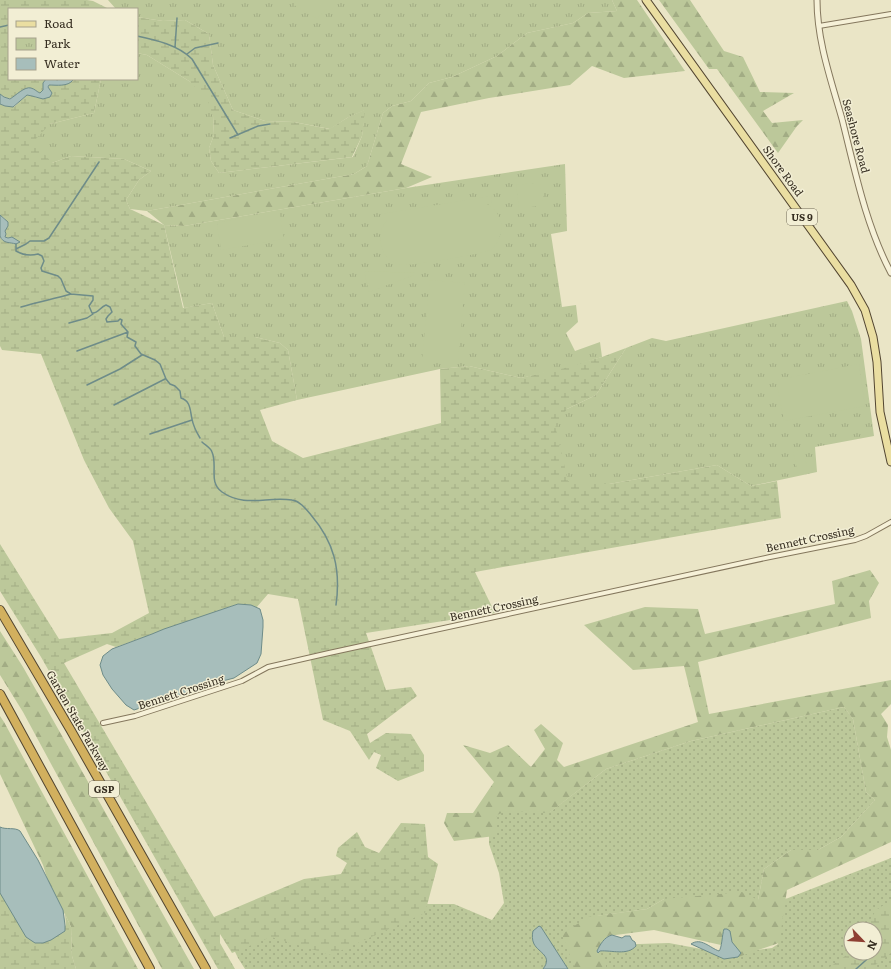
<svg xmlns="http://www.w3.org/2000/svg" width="891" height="969" font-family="Literata,serif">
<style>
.grass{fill:url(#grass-dots);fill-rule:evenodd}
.forest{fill:url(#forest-firs)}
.wetland{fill:url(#wetland-marsh)}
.park{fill:url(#park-tufts)}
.pitch{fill:#bcc89a}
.water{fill:#a7bebb;stroke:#6e8c89}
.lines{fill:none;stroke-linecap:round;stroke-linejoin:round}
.stream{stroke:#6e8c89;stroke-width:1.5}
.minor-casing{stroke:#84775d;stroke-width:6}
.tertiary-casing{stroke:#84775d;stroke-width:7}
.primary-casing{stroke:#524531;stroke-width:9}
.motorway-casing{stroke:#524531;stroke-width:10}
.minor{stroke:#f6f1d8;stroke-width:4}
.tertiary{stroke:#f6f1d8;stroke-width:5}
.primary{stroke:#eadea1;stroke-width:7}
.motorway{stroke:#d2b05e;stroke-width:8}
.labels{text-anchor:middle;stroke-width:3;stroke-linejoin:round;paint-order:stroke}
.shield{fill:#f2eed4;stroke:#6e6756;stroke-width:1}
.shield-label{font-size:10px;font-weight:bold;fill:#352d20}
.street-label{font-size:11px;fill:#352d20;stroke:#f2eed4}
</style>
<defs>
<pattern id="grass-dots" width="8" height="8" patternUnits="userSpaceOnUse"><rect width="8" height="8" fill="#bcc89a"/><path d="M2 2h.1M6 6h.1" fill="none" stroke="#a2ac84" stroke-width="1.8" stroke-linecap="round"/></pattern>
<pattern id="forest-firs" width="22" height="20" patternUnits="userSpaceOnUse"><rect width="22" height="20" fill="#bcc89a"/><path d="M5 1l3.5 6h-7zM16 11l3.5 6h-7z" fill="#a2ac84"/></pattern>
<pattern id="wetland-marsh" width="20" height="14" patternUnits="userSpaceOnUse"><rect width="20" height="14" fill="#bcc89a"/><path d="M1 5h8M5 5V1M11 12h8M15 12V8" fill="none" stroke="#a2ac84"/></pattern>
<pattern id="park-tufts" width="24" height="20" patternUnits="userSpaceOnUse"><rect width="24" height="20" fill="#bcc89a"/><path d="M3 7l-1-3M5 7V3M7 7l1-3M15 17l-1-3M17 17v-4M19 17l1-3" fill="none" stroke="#a2ac84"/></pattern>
</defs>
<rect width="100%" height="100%" fill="#eae5c6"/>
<path class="grass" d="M844,707L853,719L866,792L875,800L841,837L818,850H791L764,869L758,900L664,899L647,909L597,916L610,945L669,943L728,954L772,948L778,944L783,900L891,858V969H245L238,958L224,929L415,904H454L492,920L504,903L499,873L489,844V810L550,812L606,769L691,741ZM851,929H875V953H851Z"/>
<path class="forest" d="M612,0H637L685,71L624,78L592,66L570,85L489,98L421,112L401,164L432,177L406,188L184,226L164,225L147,211L354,174L367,166L383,113L392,106L411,101L429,83L452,77L497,56L527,33L573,23L588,13L617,11Z
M659,0H690L724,51L743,57L760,92L794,93L763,111L772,123L803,120L797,126L778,153L717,69H709Z
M870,570L879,583L869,601L871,618L698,662L709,714L891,680V704L881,714L888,725L887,737L891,750V842L787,890L779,943L738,957L727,929L721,945L654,930L608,936L597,951L606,962V969H575L562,934L588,917L647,909L664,899L742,892L758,900L764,869L791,850H818L841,837L875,800L866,792L853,719L844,707L691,741L606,769L549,813L506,811L497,815L495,836L454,841L444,823L447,813H473L494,782L463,745L490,753L508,745L531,767L545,749L534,730L541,724L563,743L557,760L564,767L698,722L684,666L633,670L584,625L645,607L698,609L705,634L835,604L832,581Z
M0,631L23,667L194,969H162L23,712L0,675Z
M0,716L4,722L138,969H76L72,956L71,927L65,914L55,904L43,865L0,774Z"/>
<path class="wetland" d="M0,0H87L93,1L109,9H9V79H46L43,83V90L40,93L31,88H28C15,92 14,105 0,94Z
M137,17L163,21L185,20L209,34L213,65L233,110L265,121L294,122L329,129L347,118L366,109L362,136L352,157L219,173L211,161L209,148L214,135L213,116L189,81L147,55L137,53Z
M73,79H101L94,113L50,124L52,163L71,156L124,159L151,171L139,180L126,200L130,209L164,225L183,308L212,303L224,337H255L280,343L288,350L297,400L260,410L272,441L303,458L441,423L440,369L469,366L521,378L602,357L626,348L596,395L567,409L609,484L717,465L751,486L777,481L781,518L475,572L495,613L366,633L386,690L411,687L417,696L367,734L370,743L386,733L411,734L424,755V771L398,781L376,768L381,755L374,752L369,760L350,731L323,720L298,599L268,594L256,608L238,604L116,647L107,644L64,663L214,917L304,879L341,874L347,863L336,856L338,848L357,832L365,847L379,853L401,823L425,824L428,857L438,864L425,913L331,955L271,937L232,953L220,934V943L235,969H218L41,657L0,591V544L59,639L112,633L149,613L133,541L109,508L84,460L41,354L2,350L0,346V236L1,239L7,242L16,244L11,237L8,238L5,236L6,233L5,231V219L0,215V104L5,106L14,107L27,95L33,96L37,98L49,88V85C58,85 65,85 73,81Z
M0,885L61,932L66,925L65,914L71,927L72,956L76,969H0Z
M891,901V953L870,969H827L848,954L851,949V953H875V929H864L877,909Z"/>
<path class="park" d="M108,0H612L617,11L588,13L573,23L527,33L497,56L452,77L429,83L411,101L392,106L383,113L367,166L354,174L147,211L130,209L126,200L139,180L151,171L124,159L71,156L52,163L34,141L50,124L94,113L101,79H137V53L147,55L189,81L208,101L213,116L214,135L209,148L211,161L219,173L353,157L362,136L365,110L347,118L330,129L294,122L265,121L233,110L213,65L209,34L185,20L163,21L137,17V9H116Z
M565,164L567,231L551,234L562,307L576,305L578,322L566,333L575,351L600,342L602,357L565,368L521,378L469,366L440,369L297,400L288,350L280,343L255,337H224L212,303L184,308L164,225L184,226L406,188Z
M847,301L852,311L861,339L874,436L815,447L817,472L751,486L717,465L609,484L568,481L555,425L567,409L596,395L626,348L652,338L666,341Z"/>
<path class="pitch" d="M296,0H337L332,10L326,9L317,19L294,5Z
M534,183V184H540L541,189H543V200L537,201V206L519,209L516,185Z
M491,196L492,203L487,204C495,208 499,215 501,223C503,233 498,244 490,250C483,254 410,266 402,265C380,261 374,236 387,220H382L381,214Z
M279,210L284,239L221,250L217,223Z
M364,271L415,273L414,275L369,292Z
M430,280L465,283L458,360H422Z
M859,364L865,406L784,421L776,380Z
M803,449L807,467L797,469L793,451Z"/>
<path class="water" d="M46,79H55L57,80L60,79H73V80C68,87 56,85 49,85L48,87L52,93L50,97L43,99L32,96L27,95L13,107L5,106L0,104V94L4,97L10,99C15,96 25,86 31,88C35,89 37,92 40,93L43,90V83Z
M0,215L8,222V226L5,231L6,234L5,237L8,238L12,237L20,242L16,244C10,242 3,244 0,236Z
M238,604L251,605L260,609L263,620V627L261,654L257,663L234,678L215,683L199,688H194L186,693L134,710L126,705L112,689L103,675L100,665L103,656L112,649L152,634L164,629Z
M0,827C6,830 15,827 20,831L38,860L63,910L65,925V931L51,940L43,943H35L26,937L0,893Z
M539,926L541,927L568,969H543C553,956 539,953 534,944C532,940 532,935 533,931Z
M724,929H727L730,931L732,942L741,953L738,957L724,959L691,944C701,937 710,948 719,951C722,948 722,935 724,929Z
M612,935L622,938L625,936H630L632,940L635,942L636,946C627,956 612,950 600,951L598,953L597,951C600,945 604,937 612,935Z"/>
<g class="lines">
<path class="stream" d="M0,27L9,25
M137,36C156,40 178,45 192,59L238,135
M175,47L177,18
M187,54L195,48L218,43
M230,138L258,126L270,124
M16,244V251C23,255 31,256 38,254L42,256L44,261L41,268L42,271L58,276L61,279L66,291L71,294L93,296V300L89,306L92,313C98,314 100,307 106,305L110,307L112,312L108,316L106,319L107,322L118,321L120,319L122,320L121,324L128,332L127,337L136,342L135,346L141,354L155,360L160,364L166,379L170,384L175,386L180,391L181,398C191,401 190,411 192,419C193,425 197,433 200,438
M16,249L26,244L30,241H44L49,238L99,162
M21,307C37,302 54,299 71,294
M69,323L87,318L93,314
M77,351L128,332
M87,385L120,369L142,355
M114,405L165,379
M150,434L192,420
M202,442C205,445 211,448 212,452C218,466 208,482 222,492C245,508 267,496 292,500C300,501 306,509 311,515C334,542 341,569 336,605
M875,952L879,948
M856,969L874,953"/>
<g class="minor-casing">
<path id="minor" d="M819,26L891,14
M103,723L135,716L242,681L268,667L329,653L770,557L855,540L866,536L891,522"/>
</g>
<g class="tertiary-casing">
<path id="tertiary" d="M817,0C817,41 831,80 842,119C855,171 866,226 891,273"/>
</g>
<g class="primary-casing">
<path id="primary" d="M646,0L851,285L865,310L873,337L877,362L880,412L891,462"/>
</g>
<g class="motorway-casing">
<path id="motorway" d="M0,610L70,729L206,969
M0,694L150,969"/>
</g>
<use href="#minor" class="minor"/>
<use href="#tertiary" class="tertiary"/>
<use href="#primary" class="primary"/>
<use href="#motorway" class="motorway"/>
</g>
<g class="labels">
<g class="shield">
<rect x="787" y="209" width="30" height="16" rx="3"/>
<rect x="89" y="781" width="30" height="16" rx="3"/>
</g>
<g class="shield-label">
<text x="802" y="221">US 9</text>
<text x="104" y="793">GSP</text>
</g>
<g class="street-label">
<text transform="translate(856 136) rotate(75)" y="4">Seashore Road</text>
<text transform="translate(783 171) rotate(54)" y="4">Shore Road</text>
<text transform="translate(810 539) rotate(-12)" y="4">Bennett Crossing</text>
<text transform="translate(494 608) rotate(-12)" y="4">Bennett Crossing</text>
<text transform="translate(181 692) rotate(-18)" y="4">Bennett Crossing</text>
<text transform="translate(78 721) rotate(60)" y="4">Garden State Parkway</text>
</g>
</g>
<rect x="8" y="8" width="130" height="72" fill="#f2eed4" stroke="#a6a18c"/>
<rect x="16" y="21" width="20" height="6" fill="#eadea1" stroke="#a6a18c"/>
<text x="44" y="28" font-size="12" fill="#352d20">Road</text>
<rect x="16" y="38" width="20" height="12" fill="url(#park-tufts)" stroke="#a6a18c"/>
<text x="44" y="48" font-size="12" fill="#352d20">Park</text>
<rect x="16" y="58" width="20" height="12" fill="#a7bebb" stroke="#a6a18c"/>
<text x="44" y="68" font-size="12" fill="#352d20">Water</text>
<g transform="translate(863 941) rotate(115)"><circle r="19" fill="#f2eed4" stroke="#a6a18c"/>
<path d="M0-3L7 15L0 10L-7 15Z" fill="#8e3f32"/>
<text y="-6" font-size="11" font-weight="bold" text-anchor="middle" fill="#352d20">N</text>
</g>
</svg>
